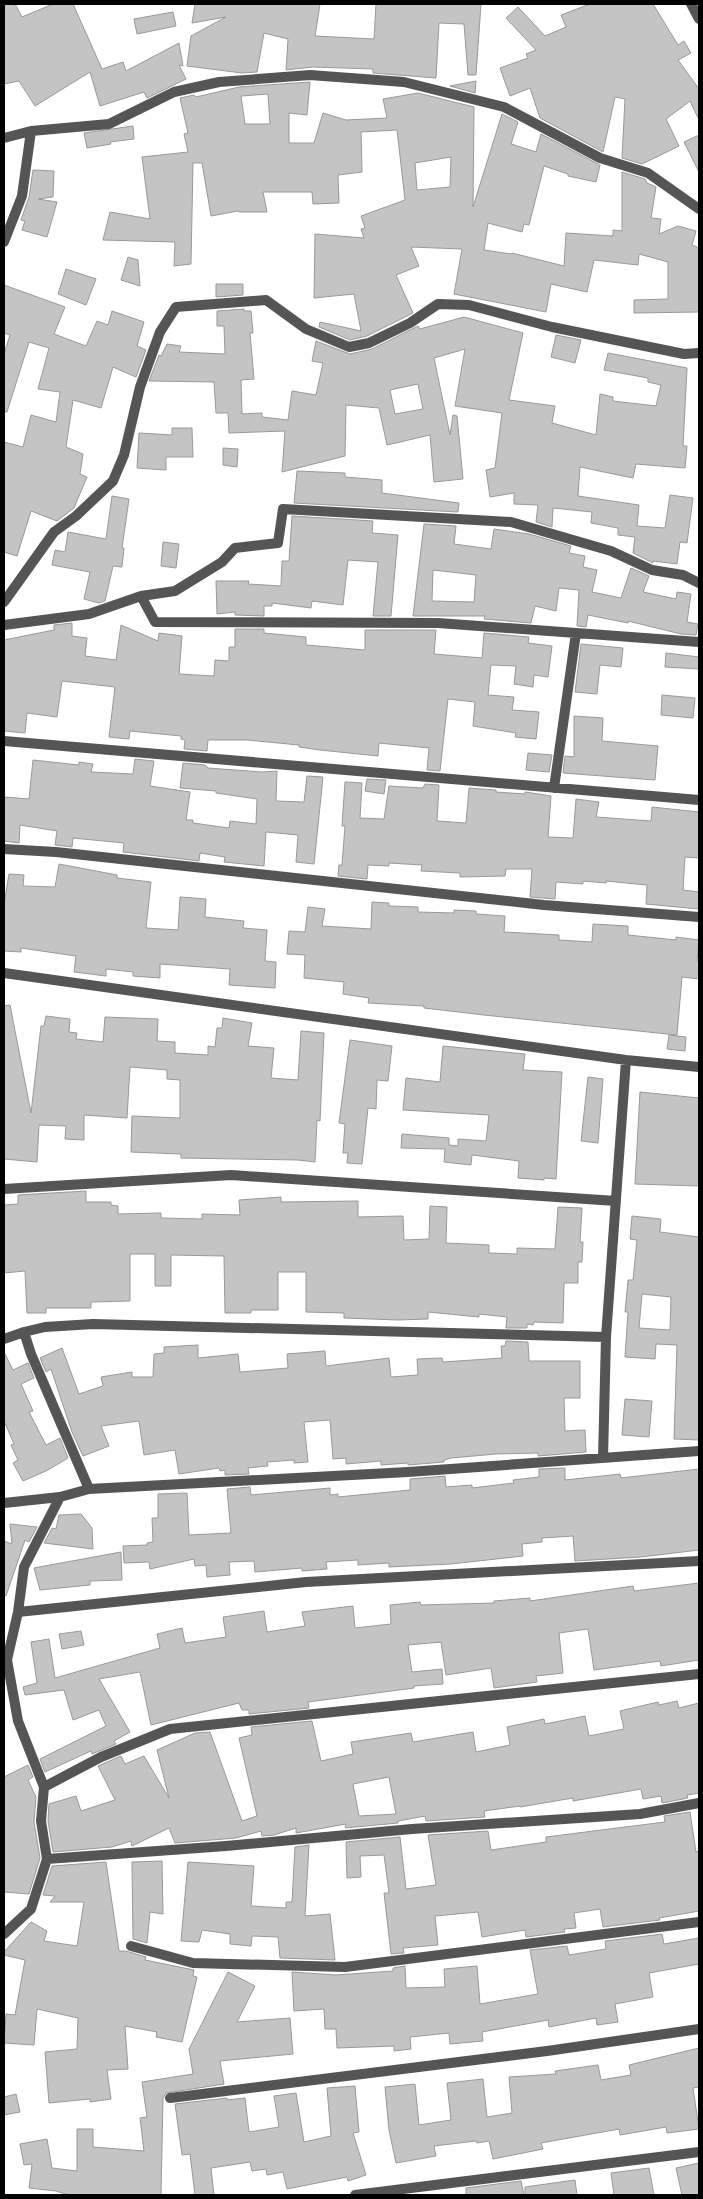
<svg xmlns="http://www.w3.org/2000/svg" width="703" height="2199" font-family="Jost,sans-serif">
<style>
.building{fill:#c4c4c4;stroke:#999;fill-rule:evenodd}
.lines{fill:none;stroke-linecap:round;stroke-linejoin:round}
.minor{stroke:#555;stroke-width:10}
</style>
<rect width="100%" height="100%" fill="#fff"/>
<path class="building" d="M4,4H15L22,17L53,4H73L102,69L123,62L126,71L179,43L183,66L179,65L186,79L147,98L144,92L100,106L90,72L35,106L19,81L4,84Z
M195,4H320L315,36L374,39L376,4H481L476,75H468L464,24L439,23L436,78L373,73V69L313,67L286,70L288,39L264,33L257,72L242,73L187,66L191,36L226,17L192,23Z
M590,4H653L678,45L684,41L691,53L678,60L699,89V120L690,101L666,119L679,146L642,164L622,158L625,99L615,97L603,152L540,118L530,88L510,96L500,68L528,58L526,54L536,50L506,18L518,7L545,36L566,27L561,15Z
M173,12L176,26L137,34L134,19Z
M476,81L475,93L450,86Z
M310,82L307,115L289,113V143H314L323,113L346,120L387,118L383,99L418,93L474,107L473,207L502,114L518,122L511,144L536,152L541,134L600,165L596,182L568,176V174L544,166L529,225L524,224L522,232L488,223L484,250L511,254L512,253L564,266L566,233L613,236V230L622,231V172L645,179L647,183L656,187L651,218L661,219L659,234L678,226L696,231L692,245L699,248V312L634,313V300L668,299V262L639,254L638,265L594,260L587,292L551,284L546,312L454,294L462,249L411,247L419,266L396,275L413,313L367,336L350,340L319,327L320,322L361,331L354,294L314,298L315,234L364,238L361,229L365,228L361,216L405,200L397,130L361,132L362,172L338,175L339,203L313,204L312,192H263L267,212H239L238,211L211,216L202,163H193L191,264L174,266L175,242L103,240L110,212L150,219L142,157L188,152L184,134L188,133L180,98L194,95L196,97L239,87ZM268,94L270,124H245L241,96ZM451,157L450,187L417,190L415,163Z
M133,126L134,139L110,142L111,144L87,148L84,133Z
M699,135V172L684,142Z
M33,170L54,171L53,197L38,199L57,202L47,237L22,230L25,221L21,220L29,197Z
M128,257L138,260L140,286L121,280Z
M66,269L96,279L86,305L58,294Z
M216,284H243V295L216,297Z
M4,285L65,307L54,334L86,346L97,321L108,325L112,311L144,322L137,346L146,350L136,377L113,367L101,408L73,400L66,447L83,454L80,474L87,477L74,508L57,521L31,511L17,556L4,552V442L23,447L31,415L56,422L60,392L38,389L49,348L29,342L7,412H4V354L10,335L4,333Z
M244,309V311H251L253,333H250L254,379L241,380L242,414L262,413V417L288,420L292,391L316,395L323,363L312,361L316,341L350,354L372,349L418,326L420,329L464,317L523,333L509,400L555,406L552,423L596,435L600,394L613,397V401L656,406L661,385L648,382V378L604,370L608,353L687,368L683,446H687L685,468L636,464L633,478L580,467L578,496L639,505L637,526L665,528L670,495L693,498L687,543L680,542L677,564L653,561V563L633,553L635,537L618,535V528L591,523L592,512L553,508L552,527L536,522L538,505L514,504V493L490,497L486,470L495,468L502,413L455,406L465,349L434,358L450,435L453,415L457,416L463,479L434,482L430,435L387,445L379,408L346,405L345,456L282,472L285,431L229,433L228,413H216L214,382L149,381L159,355L161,356L167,344L181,346L179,352L225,354L224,326H217V311ZM418,384L423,409L395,414L390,390Z
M556,335L581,340L575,363L551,357Z
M172,428H192L193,457H166V470L137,468L139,433L172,435Z
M223,448L238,449L237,467L223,465Z
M297,471L345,473V477L382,480V493L459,503L458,512L294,503Z
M112,496L129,499L122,548H124L122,567L113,566L105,601L99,603L84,599L90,572L52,565L55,550L65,552L68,532L106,539Z
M292,516L373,521L372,533L398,535L391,616H373L378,562L348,560L343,605L312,601L311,608L272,603V606H264V616L235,615V612L217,614L216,581H249L248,584L281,586L282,561H289Z
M424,524L456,526L454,544L491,549L494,529L529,534L571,546L569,553L585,556L583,567L597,570L592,592L621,598L631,568L649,576L643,592L676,599L677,592L691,594L687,622L698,624L696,635L681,634L628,621V623L588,615L586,627L577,626L579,590L559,588L556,611L535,606L531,623L484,619L485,616H413ZM433,570L476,575L474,602L432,601Z
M163,542L179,544L176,568L161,566Z
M72,623V636L87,638L85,656L116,660L121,625L158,641L159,633L182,636L179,674L214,676L215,660L229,661V647H235V629H264V633L306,637V645L365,650V630H436L434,654L482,658L484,633L529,637L528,643L552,646L548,677L534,675L533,687L514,684L516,666L491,665L488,695L514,697L512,710L539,712L536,739L515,737L516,733L473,726L475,702L448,699L440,771L427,770L429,748L379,743L378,756L320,750L299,747V745L247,740H208L207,751L184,749L185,740L181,739V736L130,731L129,739L109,737L115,687L62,681L57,717L27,713L25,733L4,731V640L54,630V625Z
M581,644L623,648L621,667L600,665L597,694L575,692Z
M666,653L699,657V669L665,667Z
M662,695L695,698L693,718L661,715Z
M574,716L603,718L602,741L658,746L655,780L563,773L565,756L574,757Z
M528,753L552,755L549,772L526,770Z
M135,759L154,761L150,786L190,792L186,820H193V823L229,828L230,821L256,824L257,799L216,793V791L180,788L183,763L205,765L208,768L262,772L277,771L276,801L304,802L307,776L323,777L314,864L296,862L298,835L266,832L264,866L224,862L225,857L200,853L199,861L123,852L124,843L73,838L72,847L55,845L57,831L20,825L19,843L4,841V797L29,799L33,760L79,765V762L93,764L91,772L133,774Z
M367,779L386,780L384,794L365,791Z
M345,782L362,783L360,818L384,819L389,786L423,788L425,784L439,785L437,821L466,823L469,788L496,790V792L525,794V792L551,796L548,837L573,838L576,799L599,802L596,817L651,821L652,807L699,812V858L685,857L683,890L699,892V909L646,904L647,885L606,881V883L583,881V884L556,882L555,899L530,897L532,869H506L505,876L460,877V873L421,871L422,865L389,863V866L368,865L367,879L338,876L339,865H342L345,826H342Z
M59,864L117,875V878L151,882L146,928L178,930L180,897L206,899L205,917L244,921L243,928L267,930L265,961L276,962L275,988L229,985L230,969L160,964V978L133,976V972L106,969V976L74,972L76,956L21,948V952L4,951V904L9,874L24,875L23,886L55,887Z
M372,902L389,903V906L418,907V912L454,913V910L476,911V914L505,916L504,932L559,935V940L592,942L593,924L628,926V935L676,940V937L699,940L697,961L699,962V979L682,977L677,1035L484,1015L424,1008V1006L368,1003L369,998L343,994L344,982L304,978L305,955L287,954L289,931L305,932L308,907L325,909L322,926L371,929Z
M10,1005L31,1113L41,1026H44L46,1016L70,1019L69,1032L77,1033L76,1039L103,1042L105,1017L158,1019L157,1041L175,1042V1053L208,1055V1046L215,1047L217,1028H222L223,1018L252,1023L248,1046L274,1048L271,1078L298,1080L301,1031L324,1033L320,1121L317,1120L315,1162L298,1160L181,1158V1154L131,1152L132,1116L180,1118V1080L167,1079V1070L130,1067L127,1118L84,1115V1140L65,1139L66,1126L39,1125L37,1162L4,1159V1006Z
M669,1035L686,1037L685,1051L667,1049Z
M350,1040L392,1046L388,1081L377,1080L376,1109L368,1108L362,1164L347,1163L348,1153H343L345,1124L339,1123Z
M443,1046L525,1054L523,1070L562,1072L556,1179L544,1178V1180L518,1178L519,1161L472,1155L471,1165L444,1162L445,1149L401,1148L402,1134L449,1138V1145L458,1146V1139L486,1141L489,1115L403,1110L406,1078L440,1082Z
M588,1077L603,1079L598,1143L581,1141Z
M640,1092L699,1098V1186L635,1184Z
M86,1191V1202H111V1205L118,1206V1214L161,1213V1218L202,1219V1214L240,1215L239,1200L281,1197V1202L358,1201V1217L403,1216L404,1240L429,1239L430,1206L447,1207L446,1243L489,1245V1253L517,1254V1248L555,1249L558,1207L582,1208L580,1242H583L582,1262H578V1283H564L563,1323L534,1322L533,1325L527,1324V1328H506L507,1317L479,1314V1317L428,1312V1319L398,1320L344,1318V1313L306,1312V1272H278V1310H251V1313H225L224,1256L171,1255V1286H155V1254H130V1301L91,1302V1308H46V1313H27L25,1271L4,1273V1205L18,1204V1195Z
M632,1216L661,1219L660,1232L699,1237V1440L674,1439L677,1345L656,1344L655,1359L625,1357L628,1312H625L628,1280H633L637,1240L630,1239ZM642,1294L671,1297L670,1330L639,1328Z
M506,1341L528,1342L529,1361H580V1398H564L565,1431L585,1430L586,1452L538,1456V1453L496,1454L451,1458L444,1460V1462L408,1465V1463L381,1465V1461L346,1464V1458L333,1459L330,1420L304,1422L308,1462L294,1463V1460L267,1462L268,1466L248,1468L249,1474L225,1475V1470L220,1471L219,1468L179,1474L175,1450L144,1455L139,1421L101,1426L109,1446L83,1456L72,1432L51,1369L46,1372L40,1358L62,1348L79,1394L103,1386L101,1377L132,1372V1377H153L154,1354L164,1353V1347L198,1345V1358L238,1354L240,1372L288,1368L287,1354L325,1351L326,1366L389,1358L391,1377L418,1375L417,1359L442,1358L443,1362L502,1358L501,1346H505Z
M4,1352L13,1370L28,1363L34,1378L21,1384L33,1411L29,1412L46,1445L60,1438L68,1458L48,1470L23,1481L13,1463L18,1460L11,1445L14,1444L4,1421Z
M625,1399L652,1401L649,1437L622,1435Z
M565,1468V1480L620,1474L621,1478L699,1469V1550L641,1557L575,1561L573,1536L542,1538V1542L522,1544L523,1556L451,1564L389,1567V1563L358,1565V1560L326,1562L327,1569L302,1571V1568L255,1572L254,1561L229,1562L230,1575L207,1577L206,1565L195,1566L194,1559L150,1569L149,1562L124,1563L123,1546L147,1545V1543L153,1542L152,1518H158V1494L187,1493L189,1535L231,1533L227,1489L250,1487L251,1495L330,1488V1495L338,1494V1497L410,1490V1479L445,1476L446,1487L472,1485V1488L514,1483L513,1480L539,1477V1469Z
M81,1514L92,1528L93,1549L44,1543L52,1528L56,1529L59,1515Z
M10,1524L37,1527L29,1542L25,1540L6,1596L4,1595V1541L12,1544Z
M121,1552L122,1580L90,1581V1585L40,1590L34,1568Z
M699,1583V1660L661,1666L660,1661L594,1670L588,1629L559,1633L563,1673L536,1676L537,1682L494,1688L491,1668L446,1675L441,1642L408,1645L412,1672L442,1669L443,1684L414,1686V1688L308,1702L309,1708L249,1714V1710H242L239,1703L151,1725L140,1672L99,1679L130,1732L114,1741L116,1744L92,1754L91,1751L45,1772L40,1759L106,1726L99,1710L73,1720L64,1690L25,1695L23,1687L37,1683L31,1642L49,1639L55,1678L160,1648L157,1634L182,1628L185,1643L226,1637L223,1617L264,1611L267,1632L305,1626L302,1612L353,1606L355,1628L391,1624L390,1605L420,1602L421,1605L494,1603V1601L530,1598V1601L633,1586L634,1591Z
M81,1631L84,1645L62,1649L59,1634Z
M677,1701L679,1708L699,1703V1793L687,1795L688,1798L662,1803L661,1796L643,1799L641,1789L573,1801V1798L520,1807V1806L484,1811L485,1817L426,1821L425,1816L398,1821V1823L345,1828L346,1824L296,1833V1828L274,1835L262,1836L261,1831L236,1838L175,1843L169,1828L132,1846L131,1841L112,1847L53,1852L48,1821L49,1804L76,1796L81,1811L115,1800L98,1766L121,1756L125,1764L144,1756L169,1798L157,1750L195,1733L210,1732L242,1821L257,1816L239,1738L252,1735L251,1727L312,1721L321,1761L353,1754L351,1742L411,1733L413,1742L473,1732L476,1752L510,1745L507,1727L544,1719L545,1724L585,1716L589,1736L624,1729L620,1711L658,1702L659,1705ZM389,1777L396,1814L359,1816L353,1784Z
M28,1765L33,1777L28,1780L36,1797L34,1822L40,1858L29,1894L4,1892V1777Z
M690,1812L696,1852L699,1851V1911L659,1918L660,1920L603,1927L600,1909L574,1913L576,1928L564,1929L565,1932L526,1937L525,1930L482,1937L478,1912L435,1916L438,1945L403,1948L404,1953L391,1954L384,1893H389L384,1855L360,1856L361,1877L347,1878L346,1842L400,1837L406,1889L436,1885L428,1835L488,1831L491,1850L546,1842V1837L665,1822L664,1816Z
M309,1845L305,1916L330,1914L335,1960L280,1958L278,1937L252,1936L251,1946L230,1944V1934L202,1930L199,1942L181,1941L188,1862L254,1866L251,1906L286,1908V1902H292L295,1847Z
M162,1861L163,1914L150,1912L147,1943L133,1939L132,1862Z
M106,1862L119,1951H126L146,1957L145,1960L194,1970L193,1976L197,1977L182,2042L156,2037L157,2032L125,2026L128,2069L107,2070L111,2099L90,2102V2099L49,2103L45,2052L77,2049L78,2018L37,2009L34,2045L4,2043L6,2014L15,2015L25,1960L4,1955V1952L31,1922L47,1931L44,1941L77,1946L84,1902H50L55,1896L43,1895L52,1866Z
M662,1934L664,1944L699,1938V1964L649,1973L653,1997L615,2004L618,2022L597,2025L596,2018L549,2027L548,2020L482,2032L483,2041L450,2044L449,2033L410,2037L411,2049L394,2051V2046L337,2048L336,2029H325L324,2009L294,2011L292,1972L336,1975L393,1971V1968L405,1966L406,1988L445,1987L444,1969L477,1966L480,2004L538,1994L530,1950L567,1946L569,1955L606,1949L605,1941Z
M228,1972L255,1986L237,2022L290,2018L293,2054L220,2061L224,2084L166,2093L163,2098L161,2195H69L56,2191L29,2188L32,2164L24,2165L20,2144L47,2139L52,2168L77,2171V2129H93V2147L144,2151L140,2118L147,2117L142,2082L193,2074L189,2049Z
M699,2048V2087L693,2088L699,2129L667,2133L666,2127L620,2135L619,2129L541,2143L543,2149L493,2159L489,2141L477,2143L476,2141L434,2146L436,2156L396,2163L389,2130L385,2087L415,2084L419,2125L451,2120L447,2083L483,2079L487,2117L512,2113L509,2077L556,2074L555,2071L598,2065L601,2080L631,2075L629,2065Z
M355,2086L359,2132L353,2133L366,2175L348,2181L347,2177L287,2189L283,2172L267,2175L266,2169L252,2171L250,2162L211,2168L214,2195H195L190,2154L182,2155L175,2104L227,2098V2100L245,2098L249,2132L279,2127L274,2096L296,2093L304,2142L331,2136L327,2088Z
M16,2094L20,2112L4,2115V2097Z
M699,2163V2195H682L676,2168Z
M649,2168L654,2195H614L611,2173Z
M575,2180L577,2195H525V2187Z
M521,2181L524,2195H466V2188Z"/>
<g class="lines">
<path class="minor" d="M691,4L699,19
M4,138L31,131
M4,242L22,196L31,131L109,124L174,92L219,82L310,75L404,82L504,107L600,158L648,173L699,209
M141,596L175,591L222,562L235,548L278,543L283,509L511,522L611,551L652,570L683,575L699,583
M4,602L54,532L76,516L113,481L124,455L140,387L160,332L176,307L266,300L306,329L349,347L369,343L410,323L438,304L469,305L552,327L684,354L699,353
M4,625L89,614L141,596L155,622L438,623L576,633L554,788
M576,633L699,642
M4,741L699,800
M4,849L56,852L544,905L699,917
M4,973L626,1060L699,1067
M4,1189L231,1175L616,1201
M4,1339L24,1332
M603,1458L606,1337L626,1060
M89,1489L408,1472L699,1451
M4,1503L60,1497
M18,1612L306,1582L699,1561
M44,1787L101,1757L170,1729L699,1674
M47,1859L226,1846L412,1829L640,1814L699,1803
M4,1934L31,1909L47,1859L41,1821L44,1787L18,1721L7,1660L18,1612L24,1567L60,1497L89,1489L31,1354L24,1332L45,1327L93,1324L606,1337
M131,1946L193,1963L345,1967L699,1922
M170,2098L547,2051L699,2029
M355,2195L699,2152"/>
</g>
<rect width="703" height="2199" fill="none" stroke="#000000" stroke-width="10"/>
</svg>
